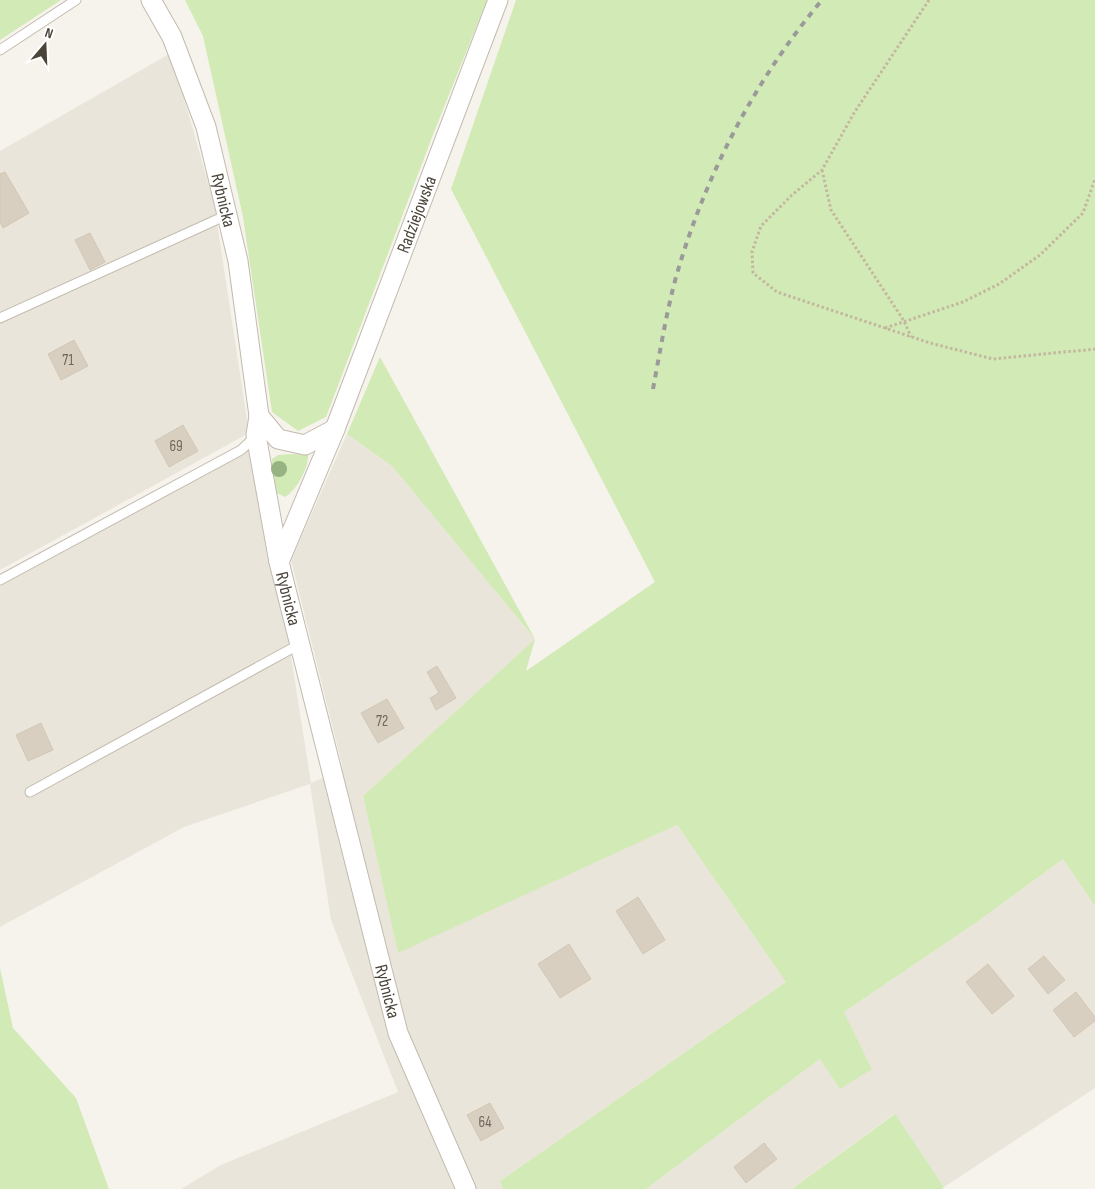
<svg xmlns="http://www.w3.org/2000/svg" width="1095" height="1189" font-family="'Sofia Sans Condensed',sans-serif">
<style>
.residential{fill:#eae5da}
.green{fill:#d2eab5}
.building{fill:#d8cfc1;stroke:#d3c7b4}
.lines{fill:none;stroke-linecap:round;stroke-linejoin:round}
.service-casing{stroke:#c2bbae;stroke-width:11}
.minor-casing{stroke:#c2bbae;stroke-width:21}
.path{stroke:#c4b79f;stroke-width:3;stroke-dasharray:2.5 2.5;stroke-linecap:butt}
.service{stroke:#fff;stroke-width:9}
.minor{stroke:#fff;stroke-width:19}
.rail{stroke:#9a9a9a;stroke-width:4;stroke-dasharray:6 6;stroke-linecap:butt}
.tree{fill:#97b381}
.labels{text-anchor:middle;stroke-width:4.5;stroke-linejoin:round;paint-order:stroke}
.number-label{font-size:15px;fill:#6e675b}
.street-label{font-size:18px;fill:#4b4439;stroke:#fff}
</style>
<rect width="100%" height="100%" fill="#f6f3ec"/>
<path class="residential" d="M171,53L214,203L249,433L0,570V151Z
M347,434L392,466L535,639L363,796L398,952L677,825L786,982L500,1181L503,1189H181L221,1165L398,1092L331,920L310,784L184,827L0,927V583L256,435L311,783L343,769L291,560Z
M1063,859L1095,906V1088L944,1187L894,1114L792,1189H646L820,1059L872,1069L844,1012L977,922Z"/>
<path class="green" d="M0,0H61L0,40Z
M185,0H487L434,132L326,417L298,431L272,412L243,217L203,36Z
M516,0H1095V906L1063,859L977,922L844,1012L872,1069L840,1089L820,1059L646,1189H503L500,1181L786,982L677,825L398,953L363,796L535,639L392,466L347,434L380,357L535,639L526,671L655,582L451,189Z
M292,454L308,455C309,468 296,491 285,497L275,492L272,459L278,455Z
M0,968L13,1028L76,1098L109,1189H0Z
M895,1114L944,1187L942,1189H792Z"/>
<path class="building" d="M5,172L29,213L3,228L0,222V174Z
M90,233L105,262L90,270L75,240Z
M74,340L88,366L61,380L48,354Z
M183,425L198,451L169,467L155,441Z
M437,666L456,698L436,710L430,698L439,693L427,672Z
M387,699L404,728L378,743L361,713Z
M41,723L53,750L28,761L16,735Z
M638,897L665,940L643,954L616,911Z
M569,944L591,979L560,998L538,964Z
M1044,956L1065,980L1048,994L1028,969Z
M988,964L1014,996L992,1014L966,982Z
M1076,992L1095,1017V1021L1074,1037L1053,1010Z
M490,1103L504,1128L481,1141L467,1115Z
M764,1143L777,1159L746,1183L734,1167Z"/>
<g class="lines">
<g class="service-casing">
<path id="service" d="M0,50L76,0
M0,318L227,215
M0,580L241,450L256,436
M30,792L300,644"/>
</g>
<g class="minor-casing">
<g id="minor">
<path id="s1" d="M151,0L172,37L206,127L238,261L259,416L256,435L279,562L398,1033L466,1189"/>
<path d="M259,416L278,439L305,445L335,429"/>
<path id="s2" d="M279,562L335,429L498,0"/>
</g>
</g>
<path class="path" d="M929,0L854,113L822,170L792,195L761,226L752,252L753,273L777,292L930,343L993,359L1095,349
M822,170L831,210L904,321L911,337
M885,328L963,302L999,284L1040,255L1083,213L1095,179"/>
<use href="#service" class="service"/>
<use href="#minor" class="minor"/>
<path class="rail" d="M653,389C660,352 666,314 676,277C705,176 754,81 822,0"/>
</g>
<circle class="tree" cx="279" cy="469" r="8"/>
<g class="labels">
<g class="number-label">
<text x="68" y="365">71</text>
<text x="176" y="451">69</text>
<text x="382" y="726">72</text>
<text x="485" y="1127">64</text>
</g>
<g class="street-label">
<text dy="6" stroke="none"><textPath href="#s1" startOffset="214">Rybnicka</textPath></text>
<text dy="6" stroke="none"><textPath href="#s2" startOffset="374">Radziejowska</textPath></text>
<text dy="6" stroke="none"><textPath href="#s1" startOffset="619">Rybnicka</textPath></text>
<text dy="6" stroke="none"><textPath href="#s1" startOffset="1024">Rybnicka</textPath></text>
</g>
</g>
<g transform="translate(45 45) rotate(19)" stroke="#ffffff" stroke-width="4" paint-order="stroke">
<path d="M0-4L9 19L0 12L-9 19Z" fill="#4b4439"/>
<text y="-8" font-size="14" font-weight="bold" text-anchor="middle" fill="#4b4439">N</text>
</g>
</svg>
